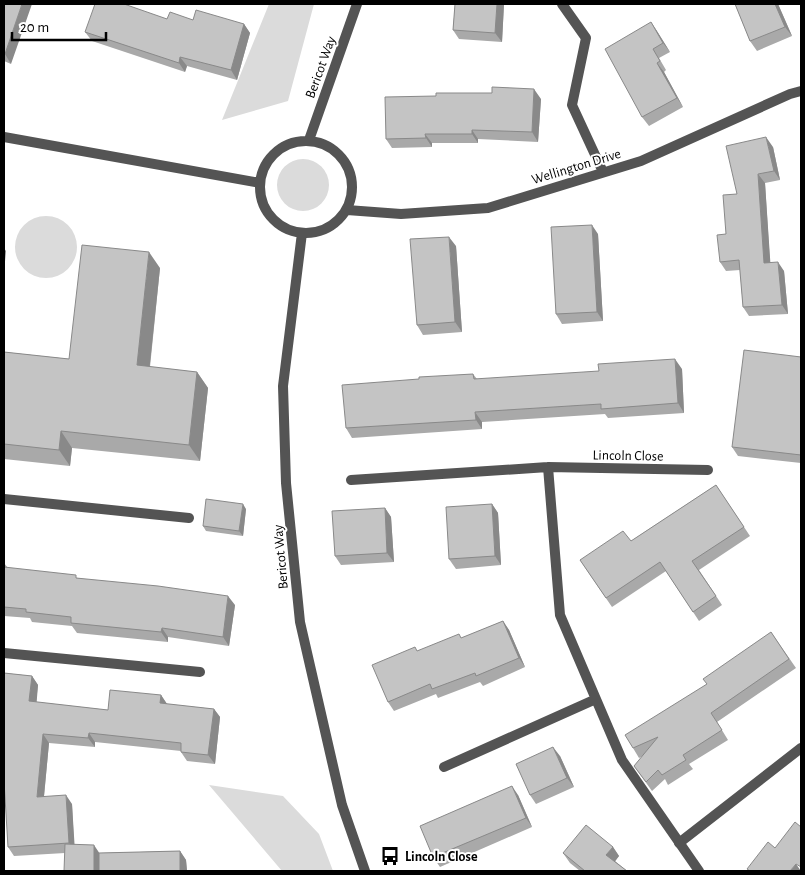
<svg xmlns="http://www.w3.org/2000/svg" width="805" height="875" font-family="'Alegreya Sans',sans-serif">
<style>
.green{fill:#dbdbdb}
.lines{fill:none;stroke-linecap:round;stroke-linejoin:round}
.service{stroke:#545454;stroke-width:10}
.minor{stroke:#545454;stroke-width:10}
.wall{fill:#a9a9a9}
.shaded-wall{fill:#898989}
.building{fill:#c4c4c4;stroke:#898989}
.labels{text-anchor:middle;stroke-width:4;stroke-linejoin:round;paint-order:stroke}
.street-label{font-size:14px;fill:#000;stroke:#fff}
.poi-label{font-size:14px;font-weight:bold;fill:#000;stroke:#fff;text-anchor:start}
</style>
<rect width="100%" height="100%" fill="#fff"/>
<path class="green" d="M269,4H314L288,101L222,120Z
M277 185a26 26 0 1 1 52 0a26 26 0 1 1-52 0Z
M15 247a31 31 0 1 1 62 0a31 31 0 1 1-62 0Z
M209,785L283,796L319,834L333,871H282Z"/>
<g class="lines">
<path class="service" d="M4,499L189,518
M679,843L801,748"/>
<path class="minor" d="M562,4L586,38L572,105L603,172
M4,137L260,183
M309,140L357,4
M260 187a46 46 0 1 1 92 0a46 46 0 1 1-92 0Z
M347,210L401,214L488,208L641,161L790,94L801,91
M302,233L283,386L286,483L300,622L342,805L365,871
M548,467L560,615L622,760L699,871
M351,480L548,467L708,470
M4,653L200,672
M444,767L596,699"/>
</g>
<path class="wall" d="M4,4L11,64L4,61Z
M455,4H504L502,42L459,39L453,30Z
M735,4H778L792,36L757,51L750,41Z
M167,19L193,20L244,24L250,33L237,80L187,66L185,72L92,41L85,32Z
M651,22L670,52L659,58L666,70L664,72L683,107L649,126L642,117Z
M541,99L538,142L478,139V143H432V147L392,148L386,139Z
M773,147L780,180L765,183L770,263L784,271L788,314L749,316L743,307L740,270L726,271L720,262L726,234Z
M598,234L603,321L562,324L556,314Z
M456,246L462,332L423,335L417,325Z
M160,268L150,367L197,372L208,388L200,461L72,448L70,466L4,459V352L69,359Z
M801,357V463L738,456L732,447Z
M682,369L684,413L608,418L605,414L482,422V429L352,438L346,428L419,379L473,374L477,379Z
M716,485L750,536L699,570L722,605L699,621L666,571L612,607L580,560L631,541Z
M492,504L498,513L501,565L456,569L449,559Z
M385,508L391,517L394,562L341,565L335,556Z
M246,509L243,536L206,531L203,526Z
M4,563L8,568L78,578L235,605L229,646L168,637V642L77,633L72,626L32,622L30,618L4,616Z
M503,621L509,630L525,667L483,686L480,682L438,698L436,694L394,711L388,702L418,651L462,638Z
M771,632L796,668L717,722L728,740L689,764L693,769L668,785L665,779L652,791L634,766L643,756L639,758L633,748Z
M4,673L32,676L38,685L36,702L108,710L161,695L167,704L214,709L220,717L215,764L187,761L181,752V751L95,742V747L49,743L44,797L72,804L74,844L99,853L180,851L186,860L187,871H65V853L14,856L8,847L5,789H4Z
M560,756L574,787L536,804L530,795Z
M518,795L532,827L440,867L433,857Z
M613,847L619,856L615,861L627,871H580L570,863L563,853Z"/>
<path class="shaded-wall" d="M22,4H32L11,64L5,54Z
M497,4H504L502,42L495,33Z
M775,4H778L792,36L785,27Z
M651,22L657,31L670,52L663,43Z
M244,24L250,33L237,80L231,70Z
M180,57L187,66L185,72L179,63Z
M657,63L664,72L683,107L677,98Z
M534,89L541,99L538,142L532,132Z
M472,130L478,139V143L472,134Z
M425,134L432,143V147L426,138Z
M766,137L773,147L780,180L774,171Z
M758,174L765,183L771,272L764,263Z
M592,225L598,234L603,321L597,312Z
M449,237L456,246L462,332L455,322Z
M4,248L6,251L4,272Z
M149,252L160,268L148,382L137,365Z
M778,262L784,271L788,314L782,305Z
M675,359L682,369L684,413L678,403Z
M197,372L208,388L200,461L189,445Z
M475,412L482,422V429L476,420Z
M61,431L72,448L70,466L59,450Z
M243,504L246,509L243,536L239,531Z
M492,504L498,513L501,565L495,556Z
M385,508L391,517L394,562L387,553Z
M228,596L235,605L229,646L223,637Z
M503,621L509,630L525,667L519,658Z
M162,628L168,637V642L161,632Z
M32,676L38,685L36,710L29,701Z
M161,695L167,704L160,703Z
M214,709L220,717L215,764L208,755Z
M89,733L95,742V747L88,738Z
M43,734L49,743L43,806L37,797Z
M553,747L560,756L574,787L567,778Z
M512,786L518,795L532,827L526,818Z
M66,795L72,804L75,852L69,843Z
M94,845L100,854V871H94Z
M613,847L619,856L613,864L606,855Z
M180,851L186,860L187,871H180Z
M796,864L801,871H790Z"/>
<path class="building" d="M4,4H22L5,54H4Z
M95,4H124L167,19L170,12L193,20L196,10L244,24L231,70L180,57L179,63L85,32Z
M455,4H497L495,33L453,30Z
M735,4H775L785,27L750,41Z
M651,22L663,43L653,49L660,61L657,63L677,98L642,117L605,49Z
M492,87L534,89L532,132L472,130V134H425L426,138L386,139L385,97L436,96V93H492Z
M766,137L774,171L758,174L764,263L778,262L782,305L743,307L739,260L720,262L717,235L726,234L723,195L737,194L726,146Z
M592,225L597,312L556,314L551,227Z
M449,237L455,322L417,325L410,239Z
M82,245L149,252L137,365L197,372L189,445L61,431L59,450L4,444V352L69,359Z
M744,350L801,357V455L732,447Z
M675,359L678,403L601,409V404L475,412L476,420L346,428L342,385L419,379V377L473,374L474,379L599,371L598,364Z
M716,485L744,527L692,561L716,596L693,612L660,562L606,598L580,560L623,531L631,541Z
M206,499L243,504L239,531L203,526Z
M492,504L495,556L449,559L446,507Z
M385,508L387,553L335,556L332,511Z
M4,563V567L76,575V578L158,586L228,596L223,637L162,628L161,632L71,623V617L26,612V609L4,607Z
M503,621L519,658L476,676L475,673L432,689L430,684L388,702L372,665L415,647L417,651L459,634L461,638Z
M771,632L789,659L711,713L722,730L683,755L686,760L662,775L658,770L646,782L634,766L658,737L633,748L625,735L707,684L703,679Z
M4,673L32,676L29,701L108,710L110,690L161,695L160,703L214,709L208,755L181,752V743L89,733L88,738L43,734L37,797L66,795L69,843L8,847L4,781Z
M553,747L567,778L530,795L516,764Z
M512,786L526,818L433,857L420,826Z
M795,822L801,827V867L796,864L790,871H750L747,869L768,842L775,848Z
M586,825L613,847L606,855L627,871H585L563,853Z
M65,844L94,845V871H64Z
M180,851V871H99V853Z"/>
<defs>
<g id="bus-bare" transform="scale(1.5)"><path d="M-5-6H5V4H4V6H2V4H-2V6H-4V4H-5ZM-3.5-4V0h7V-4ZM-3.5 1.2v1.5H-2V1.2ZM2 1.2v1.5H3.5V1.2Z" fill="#000" stroke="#fff" stroke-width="2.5" paint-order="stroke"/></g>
</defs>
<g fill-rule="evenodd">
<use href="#bus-bare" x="390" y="856"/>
</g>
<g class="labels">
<g class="street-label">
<text transform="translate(320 67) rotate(-70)" y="5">Bericot Way</text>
<text transform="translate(576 166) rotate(-17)" y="5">Wellington Drive</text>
<text transform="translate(628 455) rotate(1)" y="5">Lincoln Close</text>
<text transform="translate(280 557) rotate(-95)" y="5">Bericot Way</text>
</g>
<g class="poi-label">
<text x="405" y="861">Lincoln Close</text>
</g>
</g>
<rect width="805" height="875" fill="none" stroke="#000000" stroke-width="10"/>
<path d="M12 32v8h94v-8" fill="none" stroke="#000000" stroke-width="2.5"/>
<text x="20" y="32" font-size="15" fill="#000000" stroke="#ffffff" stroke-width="4" paint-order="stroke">20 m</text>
</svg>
